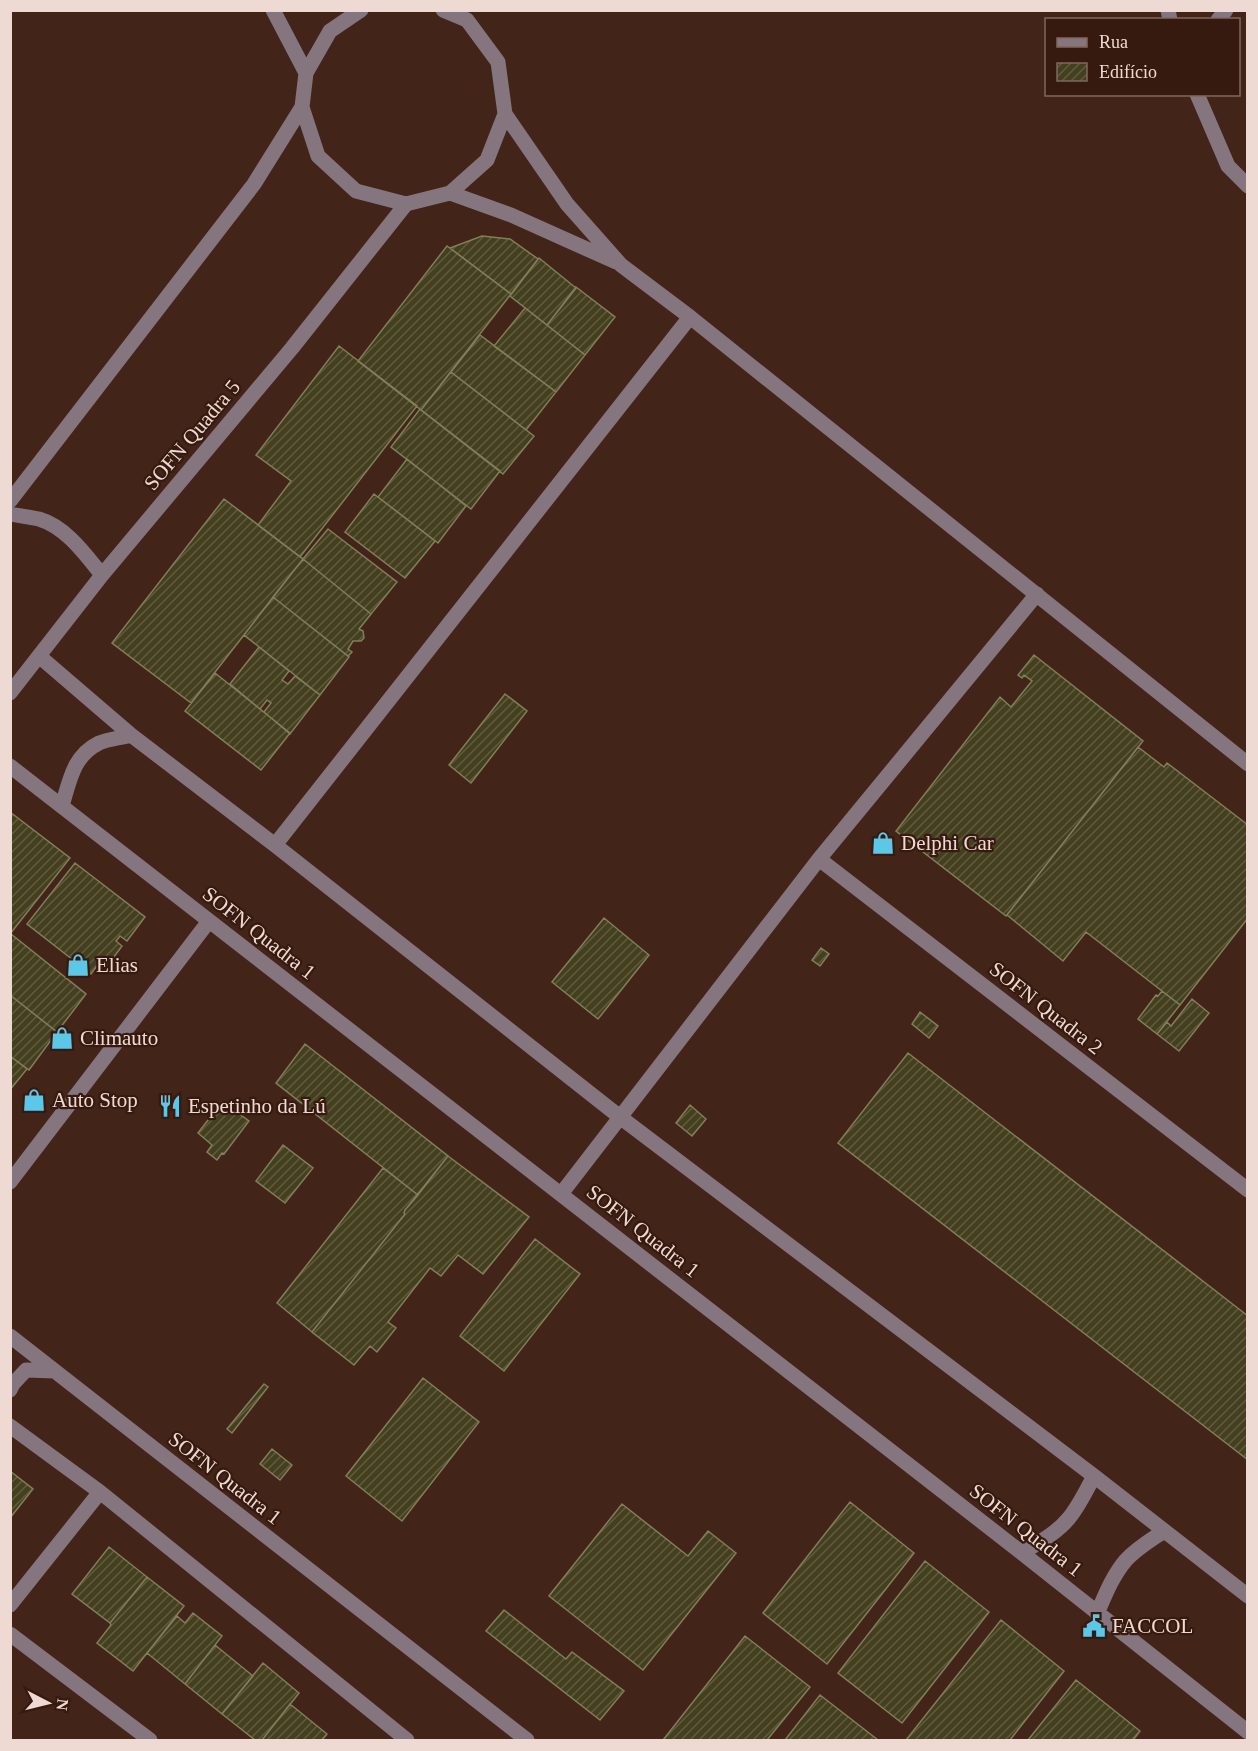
<svg xmlns="http://www.w3.org/2000/svg" width="1258" height="1751" font-family="Georgia,serif">
<style>
.building{fill:url(#building-hatch);stroke:#827e5b;stroke-width:1.5}
.lines{fill:none;stroke-linecap:round;stroke-linejoin:round}
.minor{stroke:#84757e;stroke-width:15}
.labels{text-anchor:middle;stroke-width:4.5;stroke-linejoin:round;paint-order:stroke}
.street-label{font-size:21px;fill:#efdad3;stroke:#371a0f}
.poi-label{font-size:21px;fill:#efdad3;stroke:#371a0f;text-anchor:start}
</style>
<defs>
<pattern id="building-hatch" width="6" height="6" patternUnits="userSpaceOnUse" patternTransform="scale(1.5)"><rect width="6" height="6" fill="#44401f"/><path d="M-1 1l2-2M0 6l6-6M5 7l2-2" fill="none" stroke="#5f5b3f"/></pattern>
</defs>
<rect width="100%" height="100%" fill="#422419"/>
<path class="building" d="M482,236L510,239L538,259L511,294L450,248Z
M447,246L511,294L421,410L358,361Z
M539,258L576,288L547,325L510,296Z
M576,287L615,317L585,355L547,325Z
M525,308L585,355L556,392L494,346Z
M480,335L556,392L526,430L451,372Z
M339,346L417,406L300,557L258,525L291,481L256,455Z
M451,372L534,436L503,474L421,410Z
M420,409L500,471L471,509L391,447Z
M407,459L466,506L438,543L378,497Z
M374,494L435,541L405,578L345,532Z
M224,499L303,559L191,703L112,643Z
M328,529L397,582L371,614L303,559Z
M303,559L371,614L359,629L363,631L364,638L361,641H353L348,649L352,652L348,656L273,597Z
M273,597L349,657L320,695L244,635Z
M259,647L289,671L282,680L288,684L295,676L320,695L290,734L264,712L271,703L267,700L260,709L230,684Z
M1034,655L1143,741L1006,916L896,831L1000,697L1011,707L1032,681L1024,675L1022,678L1018,675Z
M215,673L290,733L261,770L185,711Z
M505,694L527,711L471,783L449,765Z
M1138,747L1164,767L1167,763L1248,825V918L1180,1005L1086,932L1063,961L1007,915Z
M10,812L70,858L10,934Z
M75,863L145,917L127,941L120,936L116,941L122,946L110,962L103,958L91,974L27,924Z
M604,918L649,955L598,1019L552,982Z
M11,934L86,994L57,1032L10,995Z
M821,948L829,954L820,966L812,960Z
M1162,991L1180,1005L1157,1034L1138,1019L1156,995L1158,996Z
M10,995L57,1032L29,1070L10,1056Z
M1192,999L1209,1013L1179,1051L1157,1034L1167,1022L1171,1026Z
M920,1012L938,1026L929,1038L912,1024Z
M305,1044L448,1156L418,1195L276,1083Z
M908,1053L1248,1316V1460L838,1143Z
M10,1056L27,1069L10,1090Z
M222,1102L249,1121L224,1154L222,1153L217,1160L207,1152L212,1145L198,1133Z
M690,1105L706,1119L692,1136L676,1123Z
M283,1145L313,1168L285,1203L256,1181Z
M448,1156L529,1217L483,1274L458,1255L441,1276L430,1268L388,1322L396,1328L377,1352L370,1346L354,1365L312,1332L405,1214L404,1213L405,1210Z
M383,1168L418,1195L405,1210L404,1213L405,1214L312,1332L277,1303Z
M535,1239L580,1274L504,1371L460,1336Z
M423,1378L479,1422L402,1521L346,1476Z
M264,1384L268,1387L232,1433L227,1429Z
M272,1449L292,1465L280,1480L260,1464Z
M10,1471L33,1489L10,1518Z
M850,1502L914,1553L827,1664L763,1613Z
M622,1504L688,1556L708,1531L736,1553L643,1670L549,1596Z
M109,1547L147,1577L110,1623L72,1594Z
M925,1561L989,1612L902,1723L838,1673Z
M147,1577L184,1606L133,1671L97,1643L111,1625L110,1623Z
M504,1610L566,1659L572,1652L624,1691L600,1720L486,1631Z
M193,1613L222,1636L185,1684L147,1653L177,1616L185,1623Z
M1001,1620L1064,1671L1010,1740H906Z
M745,1636L810,1687L767,1740H663Z
M215,1645L253,1676L222,1714L185,1684Z
M263,1663L299,1693L262,1740H255L222,1714Z
M1076,1680L1140,1731L1133,1740H1028Z
M820,1695L878,1740H785Z
M290,1704L327,1734L322,1740H262Z"/>
<g class="lines">
<path class="minor" d="M273,10L306,73
M361,10L330,31L306,73L302,107L318,156L356,191L406,204L450,193L487,160L505,114L498,62L467,20L443,10
M1168,10L1170,20
M1218,20L1226,10
M1197,94L1228,166L1248,186
M505,114L567,204L621,265L690,317L1248,764
M450,193L511,215L616,262
M10,501L254,184L302,107
M10,514C20,516 30,517 39,519C66,527 85,554 102,575
M39,656L131,735L275,845L620,1117L1094,1476L1248,1596
M10,693L102,575L292,348L406,204
M10,766L1022,1553L1248,1732
M62,806C70,780 73,756 99,743C108,739 121,738 131,735
M275,845L690,317
M819,859L1248,1190
M10,1182L209,921
M561,1194L819,859L1037,594
M10,1336L527,1740
M10,1390L13,1384L26,1370L55,1371
M10,1426L100,1492L407,1740
M1022,1553C1038,1543 1057,1533 1069,1518C1079,1506 1086,1491 1094,1476
M10,1605L100,1492
M1097,1614C1105,1595 1113,1575 1126,1560C1137,1548 1151,1540 1164,1531
M10,1634L150,1740"/>
</g>
<defs>
<g id="shop-bare" transform="scale(1.8)"><path d="M-5-2.5h2.3a2.7 3.5 0 0 1 5.4 0H5L5.5 6h-11ZM-1.5-2.5h3a1.5 2.3 0 0 0-3 0Z" fill="#5dc7e8" stroke="#371a0f" stroke-width="2.5" paint-order="stroke"/></g>
<g id="restaurant-bare" transform="scale(1.8)"><path d="M-5-6h1v4h1v-4h1v4h1v-4h1v5L-1.5 .5V6h-2V.5L-5-1ZM5-6V6H3V1.5H1.5Q1.5-4 5-6Z" fill="#5dc7e8" stroke="#371a0f" stroke-width="2.5" paint-order="stroke"/></g>
<g id="civic-bare" transform="scale(1.8)"><path d="M-.6-6.5H3V-4.5H.6V-3L4-1V1h2V6H-6V1h2V-1L-.6-3ZM-1.2 2.5V6h2.4V2.5Z" fill="#5dc7e8" stroke="#371a0f" stroke-width="2.5" paint-order="stroke"/></g>
</defs>
<g fill-rule="evenodd">
<use href="#shop-bare" x="883" y="843"/>
<use href="#shop-bare" x="78" y="965"/>
<use href="#shop-bare" x="62" y="1038"/>
<use href="#shop-bare" x="34" y="1100"/>
<use href="#restaurant-bare" x="170" y="1106"/>
<use href="#civic-bare" x="1094" y="1626"/>
</g>
<g class="labels">
<g class="street-label">
<text transform="translate(192 435) rotate(-50)" y="7">SOFN Quadra 5</text>
<text transform="translate(259 933) rotate(38)" y="7">SOFN Quadra 1</text>
<text transform="translate(1046 1008) rotate(38)" y="7">SOFN Quadra 2</text>
<text transform="translate(643 1231) rotate(38)" y="7">SOFN Quadra 1</text>
<text transform="translate(225 1478) rotate(38)" y="7">SOFN Quadra 1</text>
<text transform="translate(1026 1530) rotate(38)" y="7">SOFN Quadra 1</text>
</g>
<g class="poi-label">
<text x="901" y="850">Delphi Car</text>
<text x="96" y="972">Elias</text>
<text x="80" y="1045">Climauto</text>
<text x="52" y="1107">Auto Stop</text>
<text x="188" y="1113">Espetinho da Lú</text>
<text x="1112" y="1633">FACCOL</text>
</g>
</g>
<rect width="1258" height="1751" fill="none" stroke="#efdad3" stroke-width="24"/>
<rect x="1045" y="18" width="195" height="78" fill="#371a0f" stroke="#81675d" stroke-width="1.5"/>
<rect x="1057" y="38" width="30" height="9" fill="#84757e" stroke="#81675d" stroke-width="1.5"/>
<text x="1099" y="48" font-size="18" fill="#efdad3">Rua</text>
<rect x="1057" y="63" width="30" height="18" fill="url(#building-hatch)" stroke="#81675d" stroke-width="1.5"/>
<text x="1099" y="78" font-size="18" fill="#efdad3">Edifício</text>
<g transform="translate(48 1703) rotate(97)" stroke="#371a0f" stroke-width="4.5" paint-order="stroke">
<path d="M0-4.5L10 22L0 15L-10 22Z" fill="#efdad3"/>
<text y="-9" font-size="16" font-weight="bold" text-anchor="middle" fill="#efdad3">N</text>
</g>
</svg>
